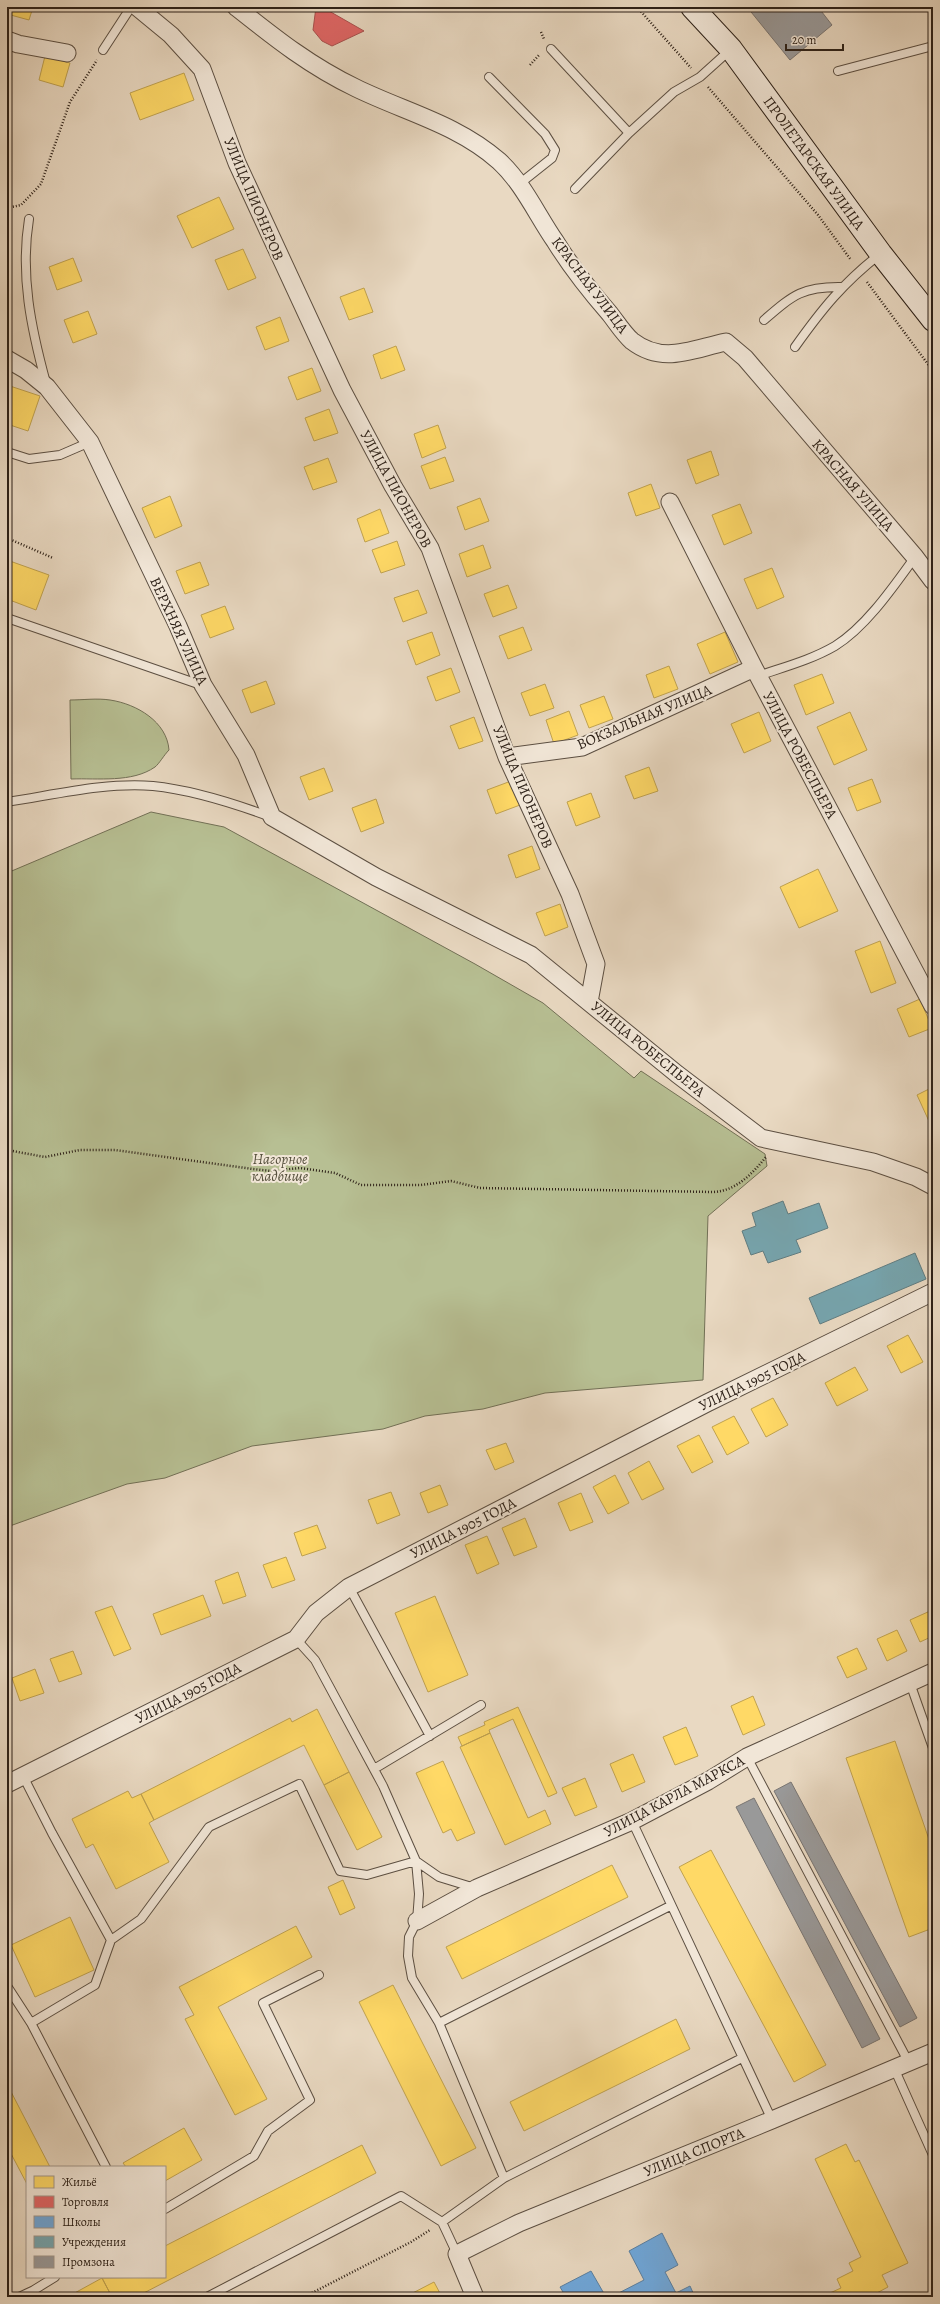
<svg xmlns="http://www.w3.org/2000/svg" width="940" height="2304" font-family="Alegreya,serif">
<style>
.green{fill:#b7bf93;stroke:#727056}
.homes{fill:#ffd966;stroke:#c0a24f}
.shops{fill:#e06666;stroke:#aa514f}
.schools{fill:#6fa8dc;stroke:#5b80a1}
.public{fill:#76a5af;stroke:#607d82}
.industry{fill:#999;stroke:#797572}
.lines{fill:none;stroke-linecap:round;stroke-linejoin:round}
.service-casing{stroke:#5c4f42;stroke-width:10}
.minor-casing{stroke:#5c4f42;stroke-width:19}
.secondary-casing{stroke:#2d2118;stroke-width:24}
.path{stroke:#2d2118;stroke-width:2.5;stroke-dasharray:1 2;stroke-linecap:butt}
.service{stroke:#f1e6d7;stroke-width:8}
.minor{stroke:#f1e6d7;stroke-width:17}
.secondary{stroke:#f1e6d7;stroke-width:22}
.labels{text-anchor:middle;stroke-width:4;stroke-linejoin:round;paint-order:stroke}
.street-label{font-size:15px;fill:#2d2118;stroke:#f1e6d7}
.park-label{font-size:15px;font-style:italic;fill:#56503d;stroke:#f1e6d7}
</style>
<rect width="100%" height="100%" fill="#e9d9c2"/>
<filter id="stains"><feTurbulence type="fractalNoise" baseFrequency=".005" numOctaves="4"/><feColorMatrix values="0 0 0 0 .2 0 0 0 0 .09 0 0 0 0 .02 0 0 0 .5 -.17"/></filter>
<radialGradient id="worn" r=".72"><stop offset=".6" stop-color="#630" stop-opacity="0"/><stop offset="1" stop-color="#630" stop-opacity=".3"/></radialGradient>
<path class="green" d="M70,700C83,700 97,698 110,700C137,704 167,722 169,750C164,755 159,764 155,767C132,783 98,778 71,779Z
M151,812L224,827L475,964L543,1003L634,1078L641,1071L765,1154L767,1166L708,1216L703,1380L545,1393L483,1409L425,1416L383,1429L252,1446L165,1478L127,1484L7,1527V873Z"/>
<path class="homes" d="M7,7H33L29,20L7,14Z
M45,56L70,63L63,87L39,80Z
M7,60L10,61L7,73Z
M184,73L194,100L140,120L130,93Z
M219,197L234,229L192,248L177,216Z
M243,249L256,278L228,290L215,260Z
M73,258L82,281L57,290L49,267Z
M364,288L373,312L349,320L340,297Z
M88,311L97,334L73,343L64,320Z
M280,317L289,341L265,350L256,327Z
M396,346L405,370L381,379L373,355Z
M312,368L321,391L297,400L288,377Z
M7,385L40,396L28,431L7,424Z
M329,409L338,433L314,441L305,418Z
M438,425L446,448L422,458L414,434Z
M711,451L719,475L696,484L687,460Z
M445,457L454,481L430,489L421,466Z
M328,458L337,482L313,490L304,467Z
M651,484L660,508L636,516L628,493Z
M170,496L182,526L155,538L142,508Z
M480,498L489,521L465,530L457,507Z
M740,504L752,533L724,545L712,515Z
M380,509L389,533L365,542L357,519Z
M397,541L405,565L381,573L372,550Z
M483,545L491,568L467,577L459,554Z
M7,560L49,575L36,610L7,599Z
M200,562L209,585L185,594L176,571Z
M772,568L784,597L757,609L744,579Z
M508,585L517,608L493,617L484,594Z
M418,590L427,613L403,622L394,598Z
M225,606L234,629L210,638L201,615Z
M523,627L532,650L508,659L499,636Z
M432,632L440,655L416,665L407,641Z
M725,632L738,662L710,674L697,644Z
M669,666L678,689L654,698L646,675Z
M451,668L460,692L436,701L427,677Z
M822,674L834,703L806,715L794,685Z
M266,681L275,704L251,713L242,690Z
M545,684L554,708L530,716L521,693Z
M604,696L613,719L589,728L580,705Z
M569,711L578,735L554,744L546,720Z
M759,712L771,741L744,753L731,724Z
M850,712L867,750L834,765L817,727Z
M474,717L483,741L459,749L450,726Z
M649,767L658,791L634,799L625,776Z
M324,768L333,791L309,800L300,777Z
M872,779L881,802L857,811L848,788Z
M511,781L520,805L496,814L487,790Z
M591,793L600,817L576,826L567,802Z
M376,799L384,823L361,832L352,808Z
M532,846L540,869L516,878L508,855Z
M818,869L838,911L799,928L780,887Z
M560,904L568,927L545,936L536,913Z
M880,941L896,983L871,993L855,951Z
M920,999L932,1028L909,1037L897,1009Z
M933,1087V1130L917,1095Z
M908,1335L923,1362L901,1373L887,1346Z
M855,1367L868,1390L837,1406L825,1383Z
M773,1398L788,1425L766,1437L751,1409Z
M734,1416L749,1443L727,1455L712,1427Z
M699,1435L713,1462L692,1473L677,1446Z
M506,1443L514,1462L495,1470L486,1450Z
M649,1461L664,1489L642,1500L628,1473Z
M615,1475L629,1503L608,1514L593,1487Z
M440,1485L448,1505L428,1513L420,1493Z
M391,1492L400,1515L377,1524L368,1500Z
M581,1493L593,1522L570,1531L558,1503Z
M525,1518L537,1547L514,1556L502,1528Z
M317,1525L326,1548L302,1556L294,1533Z
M487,1536L499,1564L477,1574L465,1545Z
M286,1557L295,1580L272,1588L263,1565Z
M238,1572L246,1596L223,1604L215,1581Z
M203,1595L211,1616L161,1635L153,1614Z
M435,1596L468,1675L428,1692L395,1613Z
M112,1606L131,1649L114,1656L95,1612Z
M930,1611L933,1617V1636L920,1642L910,1620Z
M897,1630L907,1651L887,1661L877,1639Z
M857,1648L867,1669L847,1678L837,1657Z
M73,1651L82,1674L59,1682L50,1659Z
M35,1669L44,1693L20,1701L12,1678Z
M753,1696L765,1725L743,1735L731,1706Z
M518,1707L557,1793L548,1797L513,1719L489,1730L490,1733L462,1746L458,1737L485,1725L484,1722Z
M317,1709L349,1772L324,1785L304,1745L154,1820L141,1794L290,1718L292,1722Z
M686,1727L698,1756L675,1765L663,1737Z
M490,1733L528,1818L545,1810L551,1824L505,1845L460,1747Z
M895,1741L933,1851V1928L909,1937L846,1758Z
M633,1754L645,1782L622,1792L610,1764Z
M443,1761L475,1833L457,1841L451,1829L443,1833L416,1773Z
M349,1772L382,1837L357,1850L324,1785Z
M585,1778L597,1807L575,1816L562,1788Z
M128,1791L132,1798L141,1794L154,1820L149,1823L169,1862L116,1889L93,1844L86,1848L72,1819Z
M711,1850L826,2065L794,2082L679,1867Z
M612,1865L628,1897L462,1979L446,1947Z
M343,1880L355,1908L340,1915L328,1887Z
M70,1917L94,1970L35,1997L11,1945Z
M296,1926L312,1957L218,2007L267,2099L235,2115L185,2019L194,2015L179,1987Z
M393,1985L476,2148L441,2166L359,2002Z
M676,2019L690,2049L524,2131L510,2102Z
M7,2084L50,2167H27V2184L7,2146Z
M184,2128L202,2160L165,2181V2167H126L123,2163Z
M846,2144L855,2162L859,2160L908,2263L882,2275L888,2287L873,2295L874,2297H821L841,2288L837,2279L853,2271L849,2263L861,2257L815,2159Z
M362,2145L376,2173L136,2297H112L102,2278L165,2277V2246Z
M102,2278L112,2297H72L71,2295Z
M434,2282L442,2297H405Z"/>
<path class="shops" d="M316,7H322L364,31L332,46L322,41L313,30Z"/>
<path class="schools" d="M662,2233L678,2265L665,2272L676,2293L690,2286L695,2297H611L644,2280L629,2251Z
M591,2271L606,2297H566L560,2287Z"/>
<path class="public" d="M783,1201L788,1214L819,1203L828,1228L796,1240L801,1252L768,1263L763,1251L751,1255L742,1231L756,1226L752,1213Z
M915,1253L926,1279L820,1324L809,1298Z"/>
<path class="industry" d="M747,7H818L832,25L790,60Z
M791,1782L917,2018L900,2027L774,1791Z
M754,1798L880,2039L862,2048L736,1807Z"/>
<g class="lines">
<g class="service-casing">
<path id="service" d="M551,49L629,133
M103,50L131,7
M838,71L933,46
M489,77L545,134L555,150L552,158L518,185
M575,189L629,133L674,92L700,77L730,50
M29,219C20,275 31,328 46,383
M764,320C793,295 803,286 843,287
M795,347C822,309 843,283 880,254
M7,452L29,459L60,455L90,442
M7,618L201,685
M758,676C784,667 811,660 835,646C866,627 894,586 915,557
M7,802C54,795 105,782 153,786C193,790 233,803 271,817
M349,1587L430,1736
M296,1639L315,1660L383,1786L416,1861L419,1894L417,1921L409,1937L408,1956L412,1978L439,2023L504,2178
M910,1683L933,1748
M747,1757L909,2063
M374,1769L481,1705
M23,1776L52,1833L111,1940
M632,1821L772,2120
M416,1861L439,1877L475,1888
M7,1986L31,2023L106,2167
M31,2023L95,1985L111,1940L141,1919L209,1827L299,1784L340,1871L367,1875L416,1861
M439,2023L670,1906
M894,2068L933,2155
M165,2209L254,2156L268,2131L310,2100L263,2003L319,1975
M442,2222L504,2178L742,2058
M34,2290L55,2277
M19,2297L34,2290L38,2297
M207,2297L401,2196L442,2222L457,2254"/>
</g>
<g class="minor-casing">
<path id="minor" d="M137,7L171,35L202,69L237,163L342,390L393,486L430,548L507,757L570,894L596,964L589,1002
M236,7C275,38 310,66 356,88C405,112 457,124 499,161C523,183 537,215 555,241C571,267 590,291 610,314C617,323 624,334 632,341C663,365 692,349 726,342L745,358L915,557L933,581
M7,40L18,44L67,53
M7,359L26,370L47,387L90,442L178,626L203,685L246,755L272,817L376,877L531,955L677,1074L761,1138L873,1162L916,1177L933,1186
M670,502L754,668L933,1006
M507,757L582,747L754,668
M7,1784L296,1639L316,1613L349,1587L707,1403L933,1292
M417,1921L477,1888L632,1821L708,1781L747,1757L933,1672
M475,2297L457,2254L519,2223L772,2120L933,2052"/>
</g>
<g class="secondary-casing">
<path id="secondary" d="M692,7L731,49L881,254L933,320"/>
</g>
<path class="path" d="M637,7L691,68
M541,32L544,39
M530,65L539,55
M708,87L818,215L851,260
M7,208L21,205L41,184L70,102L97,60
M867,282L933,371
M7,538L53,558
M7,1150L45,1157L80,1150H115L253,1169L271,1171L300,1168L335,1173L361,1185H421L451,1181L480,1188L713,1192C736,1191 752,1174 766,1157
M304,2297L411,2242L430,2230"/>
<use href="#service" class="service"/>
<use href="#minor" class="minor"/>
<use href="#secondary" class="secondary"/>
</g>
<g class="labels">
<g class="street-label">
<text transform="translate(814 163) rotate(54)" y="5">ПРОЛЕТАРСКАЯ УЛИЦА</text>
<text transform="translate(254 199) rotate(67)" y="5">УЛИЦА ПИОНЕРОВ</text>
<text transform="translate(590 285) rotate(53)" y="5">КРАСНАЯ УЛИЦА</text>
<text transform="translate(853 485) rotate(49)" y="5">КРАСНАЯ УЛИЦА</text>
<text transform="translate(396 489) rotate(61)" y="5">УЛИЦА ПИОНЕРОВ</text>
<text transform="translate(179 631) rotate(65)" y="5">ВЕРХНЯЯ УЛИЦА</text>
<text transform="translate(644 717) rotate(-23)" y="5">ВОКЗАЛЬНАЯ УЛИЦА</text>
<text transform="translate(800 755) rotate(62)" y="5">УЛИЦА РОБЕСПЬЕРА</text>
<text transform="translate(523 787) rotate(67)" y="5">УЛИЦА ПИОНЕРОВ</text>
<text transform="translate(648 1049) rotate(39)" y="5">УЛИЦА РОБЕСПЬЕРА</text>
<text transform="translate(752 1381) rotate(-26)" y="5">УЛИЦА 1905 ГОДА</text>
<text transform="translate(463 1528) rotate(-27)" y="5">УЛИЦА 1905 ГОДА</text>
<text transform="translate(188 1693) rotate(-27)" y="5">УЛИЦА 1905 ГОДА</text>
<text transform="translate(674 1796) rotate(-28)" y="5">УЛИЦА КАРЛА МАРКСА</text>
<text transform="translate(694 2152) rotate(-22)" y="5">УЛИЦА СПОРТА</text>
</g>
<g class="park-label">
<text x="280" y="1164">Нагорное<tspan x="280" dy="17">кладбище</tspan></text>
</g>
</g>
<rect width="940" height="2304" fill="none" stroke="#e9d9c2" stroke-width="24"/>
<rect x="8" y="8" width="924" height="2288" fill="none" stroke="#2d2118" stroke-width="2"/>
<rect x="12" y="12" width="916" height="2280" fill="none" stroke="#2d2118"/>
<rect x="26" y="2166" width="140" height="112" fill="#f1e6d7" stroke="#a3978b"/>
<rect x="34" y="2176" width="20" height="12" fill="#ffd966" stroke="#a3978b"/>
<text x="62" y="2186" font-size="12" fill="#2d2118">Жильё</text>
<rect x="34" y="2196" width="20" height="12" fill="#e06666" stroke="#a3978b"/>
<text x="62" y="2206" font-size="12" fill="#2d2118">Торговля</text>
<rect x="34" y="2216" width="20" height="12" fill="#6fa8dc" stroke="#a3978b"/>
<text x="62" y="2226" font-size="12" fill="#2d2118">Школы</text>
<rect x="34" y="2236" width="20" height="12" fill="#76a5af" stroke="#a3978b"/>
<text x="62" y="2246" font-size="12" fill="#2d2118">Учреждения</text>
<rect x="34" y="2256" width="20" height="12" fill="#999999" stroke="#a3978b"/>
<text x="62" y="2266" font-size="12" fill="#2d2118">Промзона</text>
<path d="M786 44v6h57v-6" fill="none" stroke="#2d2118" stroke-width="2"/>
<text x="792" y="44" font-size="12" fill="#2d2118" stroke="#f1e6d7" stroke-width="3" paint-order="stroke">20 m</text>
<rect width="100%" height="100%" filter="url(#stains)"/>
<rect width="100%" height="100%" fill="url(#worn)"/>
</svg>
